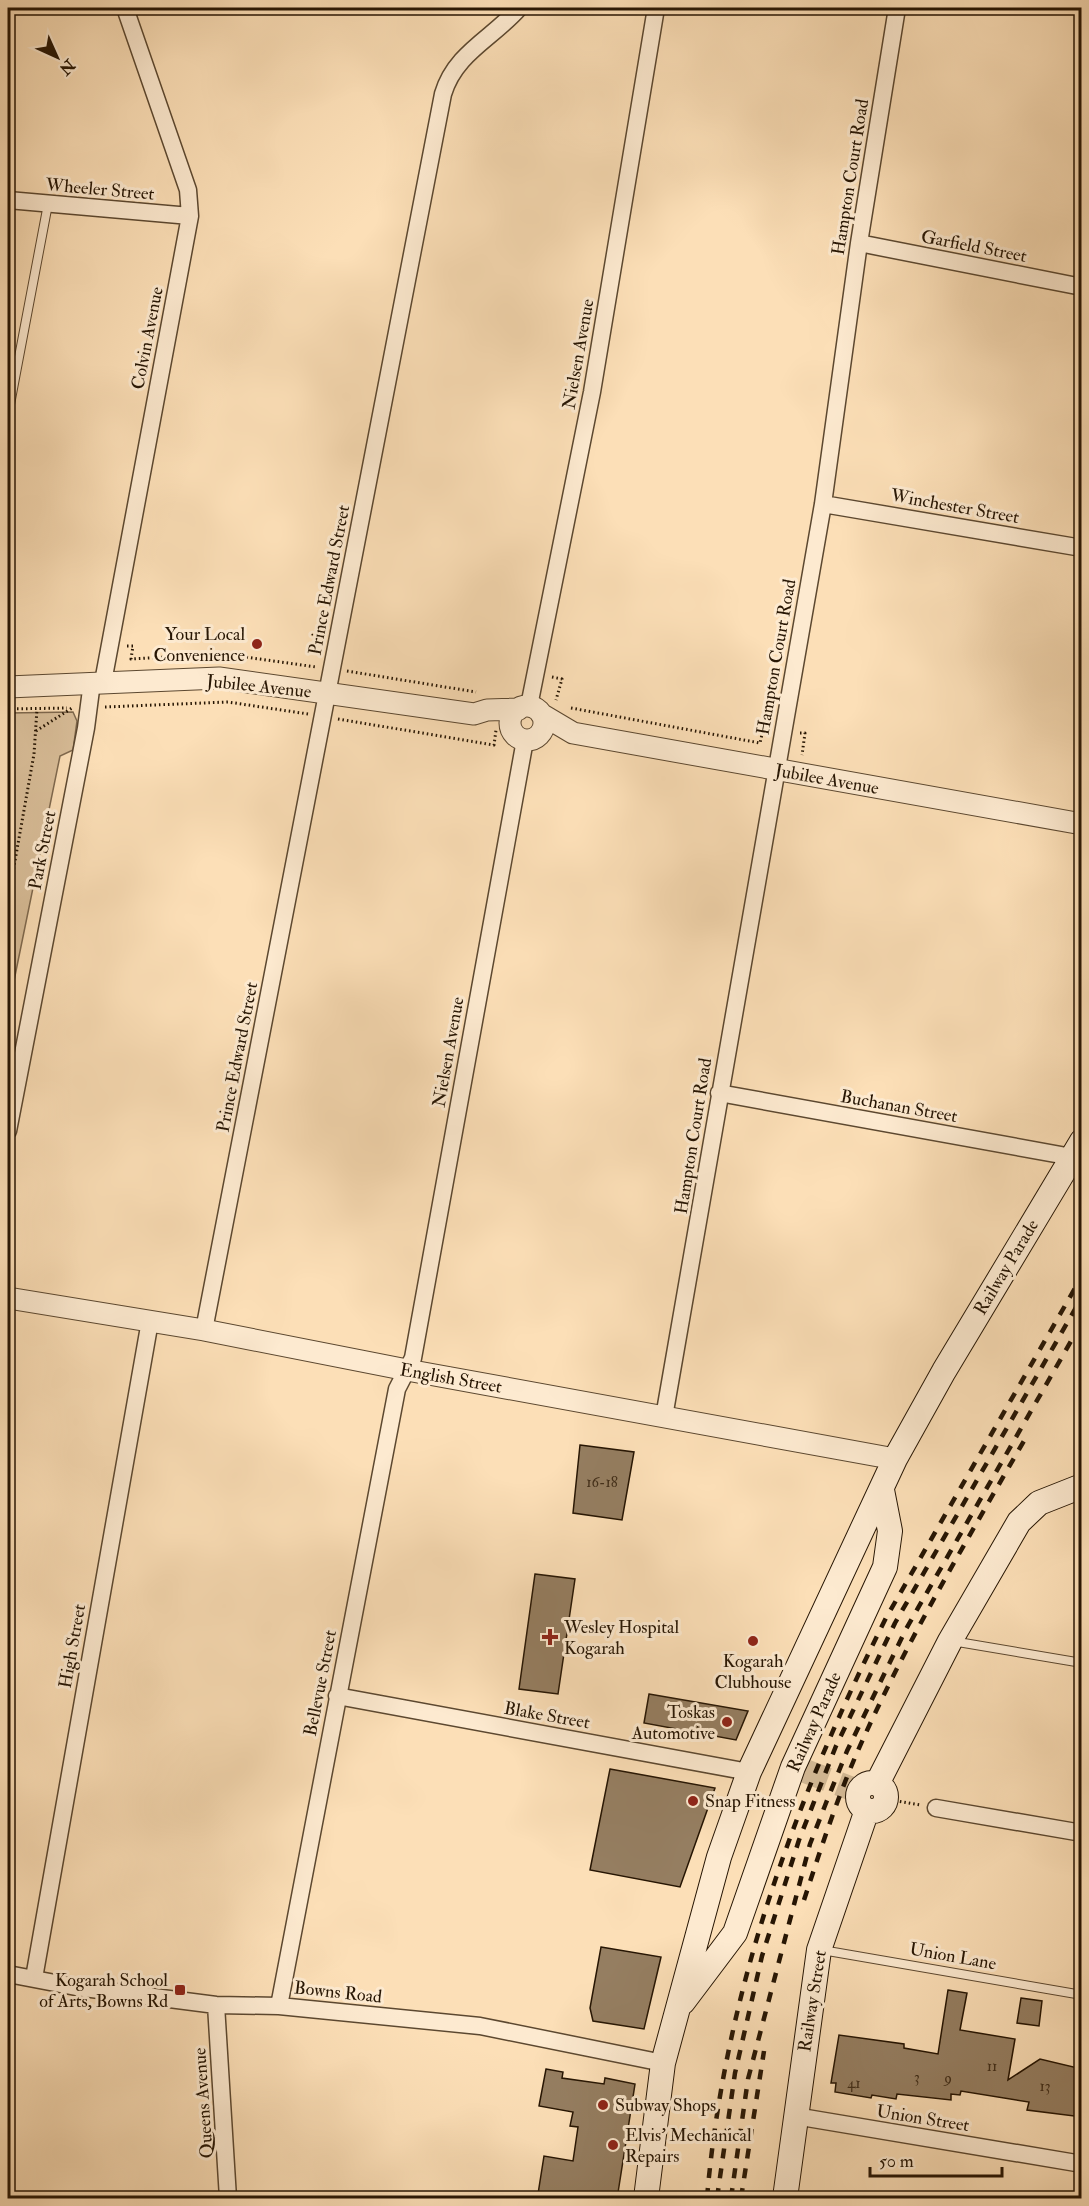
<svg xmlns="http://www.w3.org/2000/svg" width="1089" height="2206" font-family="'IM FELL Double Pica',serif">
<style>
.green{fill:#d8bd98;stroke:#7f694e;stroke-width:1.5}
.building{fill:#957e61;stroke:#261503;stroke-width:1.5}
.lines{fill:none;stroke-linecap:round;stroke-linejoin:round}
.secondary-tunnel{stroke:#d1b793;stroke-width:24;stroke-dasharray:24 12;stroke-linecap:butt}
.service-casing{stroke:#5c4830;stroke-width:10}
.minor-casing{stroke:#5c4830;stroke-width:19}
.tertiary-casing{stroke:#5c4830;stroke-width:23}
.secondary-casing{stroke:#261503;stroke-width:26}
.path{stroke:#261503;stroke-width:3;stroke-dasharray:1.5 3;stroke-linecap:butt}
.service{stroke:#fdead0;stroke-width:8}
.minor{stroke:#fdead0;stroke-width:16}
.tertiary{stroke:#fdead0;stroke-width:21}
.secondary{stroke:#fdead0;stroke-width:24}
.rail{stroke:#261503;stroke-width:4.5;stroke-dasharray:10 10;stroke-linecap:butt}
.poi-dot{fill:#8f2418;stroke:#fdead0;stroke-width:2}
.labels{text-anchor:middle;stroke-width:6;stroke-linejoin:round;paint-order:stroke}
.number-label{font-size:15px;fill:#422f1a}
.street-label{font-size:18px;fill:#261503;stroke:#fdead0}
.poi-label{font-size:18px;fill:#261503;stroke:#fdead0;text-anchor:start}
</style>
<rect width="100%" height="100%" fill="#fcdfb7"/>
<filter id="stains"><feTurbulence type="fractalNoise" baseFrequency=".00333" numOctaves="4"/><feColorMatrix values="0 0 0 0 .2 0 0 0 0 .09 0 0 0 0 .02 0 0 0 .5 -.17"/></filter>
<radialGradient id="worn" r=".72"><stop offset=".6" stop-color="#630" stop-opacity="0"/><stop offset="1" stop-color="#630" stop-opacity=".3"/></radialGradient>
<path class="green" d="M73,712L77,721L73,750L60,756L8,1010V713Z"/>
<path class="building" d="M580,1445L634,1452L622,1520L573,1513Z
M535,1574L575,1579L558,1694L519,1689Z
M649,1694L748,1711L736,1740L644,1723Z
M610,1769L715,1788L680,1887L590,1870Z
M601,1947L661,1957L644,2029L593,2021L590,2008Z
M948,1990L967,1993L960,2030L1015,2039L1008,2080L1040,2059L1082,2069V2117L1027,2110L1029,2102L961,2091L960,2095L951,2094V2100L897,2094L896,2099L872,2095L871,2098L835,2092L836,2083H831L839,2035L904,2044V2048L938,2054Z
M1021,1998L1042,2001L1039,2026L1017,2023Z
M546,2069L563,2072L562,2078L604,2084L605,2078L635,2084L617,2199H565L538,2194L544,2156L573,2161L578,2127L570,2126L573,2112L539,2106Z"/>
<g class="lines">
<path class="secondary-tunnel" d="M805,1771L855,1790"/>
<g class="service-casing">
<path id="service" d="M8,415L48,204
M952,1641L1082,1663
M822,1950L1082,1995"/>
</g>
<g class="minor-casing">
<path id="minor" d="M8,200L190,216
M859,243L1082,287
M823,504L1082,548
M103,682L190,216L188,190L125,8
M529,706L592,392L656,8
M719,1093L1072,1157
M8,1131L86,728L92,682
M204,1330L443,94C455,53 493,38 519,8
M664,1417L823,504L859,243L897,8
M337,1696L749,1772
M936,1808L1082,1833
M8,1974L76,1987L216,2005L279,2006L480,2026L663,2063
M34,1978L150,1321
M216,2005L228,2198
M279,2006L397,1389L413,1358L525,740
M795,2116L1082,2164"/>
</g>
<g class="tertiary-casing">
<path id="tertiary" d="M8,687L219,678L474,714L487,710L519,709
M510 723a17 17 0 1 1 34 0a17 17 0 1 1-34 0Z
M541,714L573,733L1082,824
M8,1298L204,1330L407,1370L895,1459"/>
</g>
<g class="secondary-casing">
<path id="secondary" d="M858 1797a14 14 0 1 1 28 0a14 14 0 1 1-28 0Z
M877,1784L950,1641L1019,1522L1039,1503L1082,1486
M683,2002L735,1933L793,1767L885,1567L890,1531L882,1490
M646,2198L663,2063L719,1857L749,1772L895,1459L944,1371L1082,1141
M785,2198L819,1950L867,1810"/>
</g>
<path class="path" d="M127,646H133L131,659L224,654L316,667
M347,671L476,692
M552,677L562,679L556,700
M105,707L228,702L308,714
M571,708L760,743L763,730H767
M8,709L67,708
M338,719L494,745L496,730
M36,731L72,708
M800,733H805L802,755
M8,900L34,754L37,709
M891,1800L920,1805"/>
<use href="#service" class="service"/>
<use href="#minor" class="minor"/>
<use href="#tertiary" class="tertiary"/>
<use href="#secondary" class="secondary"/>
<path class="rail" d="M804,1900C820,1851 836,1802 856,1755C904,1645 966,1542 1025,1439
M707,2198C724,1995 795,1799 886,1618L1082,1276
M717,2198L735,2073L762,1956L799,1840L836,1746L895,1623L1082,1297
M731,2198L748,2079L810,1844L826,1803L847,1751L906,1629L1082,1322
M741,2198L764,2051"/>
</g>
<g class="poi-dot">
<circle cx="257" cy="644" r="6"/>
<path d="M547 1628h6v6h6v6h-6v6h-6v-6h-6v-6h6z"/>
<circle cx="753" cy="1641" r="6"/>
<circle cx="727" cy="1722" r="6"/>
<circle cx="693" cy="1801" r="6"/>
<rect x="174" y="1984" width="12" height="12" rx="3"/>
<circle cx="603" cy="2105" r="6"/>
<circle cx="613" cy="2145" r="6"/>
</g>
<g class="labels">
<g class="number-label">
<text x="602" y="1487">16-18</text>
<text x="992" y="2071">11</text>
<text x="917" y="2082">3</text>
<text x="948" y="2083">9</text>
<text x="854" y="2088">41</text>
<text x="1045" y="2091">13</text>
</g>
<g class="street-label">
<text transform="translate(850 177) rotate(-81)" y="6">Hampton Court Road</text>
<text transform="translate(100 189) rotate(5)" y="6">Wheeler Street</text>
<text transform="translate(974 246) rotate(11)" y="6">Garfield Street</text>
<text transform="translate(147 338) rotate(-79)" y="6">Colvin Avenue</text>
<text transform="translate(578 354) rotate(-80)" y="6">Nielsen Avenue</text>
<text transform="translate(955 506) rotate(10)" y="6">Winchester Street</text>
<text transform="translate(329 580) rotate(-79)" y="6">Prince Edward Street</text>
<text transform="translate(776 657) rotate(-80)" y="6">Hampton Court Road</text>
<text transform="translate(259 686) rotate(6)" y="6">Jubilee Avenue</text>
<text transform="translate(827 779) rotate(10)" y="6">Jubilee Avenue</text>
<text transform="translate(42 850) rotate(-79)" y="6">Park Street</text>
<text transform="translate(448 1052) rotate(-80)" y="6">Nielsen Avenue</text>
<text transform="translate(237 1057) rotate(-79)" y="6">Prince Edward Street</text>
<text transform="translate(899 1106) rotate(10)" y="6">Buchanan Street</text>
<text transform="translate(693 1136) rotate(-81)" y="6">Hampton Court Road</text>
<text transform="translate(1006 1267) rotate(-59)" y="6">Railway Parade</text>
<text transform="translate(451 1378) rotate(10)" y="6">English Street</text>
<text transform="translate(72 1646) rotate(-80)" y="6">High Street</text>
<text transform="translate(320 1683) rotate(-79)" y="6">Bellevue Street</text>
<text transform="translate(547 1715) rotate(10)" y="6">Blake Street</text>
<text transform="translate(814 1722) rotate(-66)" y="6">Railway Parade</text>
<text transform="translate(953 1956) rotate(10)" y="6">Union Lane</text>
<text transform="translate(338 1992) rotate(6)" y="6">Bowns Road</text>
<text transform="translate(812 2001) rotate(-81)" y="6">Railway Street</text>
<text transform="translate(203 2103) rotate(-94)" y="6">Queens Avenue</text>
<text transform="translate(923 2118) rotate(9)" y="6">Union Street</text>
</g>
<g class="poi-label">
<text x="245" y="640" text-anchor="end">Your Local<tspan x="245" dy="21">Convenience</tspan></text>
<text x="564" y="1633">Wesley Hospital<tspan x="564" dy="21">Kogarah</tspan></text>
<text x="753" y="1667" text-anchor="middle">Kogarah<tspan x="753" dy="21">Clubhouse</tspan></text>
<text x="715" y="1718" text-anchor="end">Toskas<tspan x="715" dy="21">Automotive</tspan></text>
<text x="705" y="1807">Snap Fitness</text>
<text x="168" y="1986" text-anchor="end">Kogarah School<tspan x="168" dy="21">of Arts, Bowns Rd</tspan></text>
<text x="615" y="2111">Subway Shops</text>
<text x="625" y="2141">Elvis' Mechanical<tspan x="625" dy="21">Repairs</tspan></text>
</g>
</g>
<rect width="1089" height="2206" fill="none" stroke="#fcdfb7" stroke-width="30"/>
<rect x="9" y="9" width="1071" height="2188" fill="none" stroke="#261503" stroke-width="3"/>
<rect x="15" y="15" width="1059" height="2176" fill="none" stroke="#261503" stroke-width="1.5"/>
<g transform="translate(57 57) rotate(135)" stroke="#fdead0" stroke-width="4.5" paint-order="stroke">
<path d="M0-4.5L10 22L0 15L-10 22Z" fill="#261503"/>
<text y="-9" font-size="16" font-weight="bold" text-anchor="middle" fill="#261503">N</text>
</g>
<path d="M870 2167v9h132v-9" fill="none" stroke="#261503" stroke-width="3"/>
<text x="879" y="2167" font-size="18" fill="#261503" stroke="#fdead0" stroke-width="4.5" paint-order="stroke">50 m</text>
<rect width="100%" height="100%" filter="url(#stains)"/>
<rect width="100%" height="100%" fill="url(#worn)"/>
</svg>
